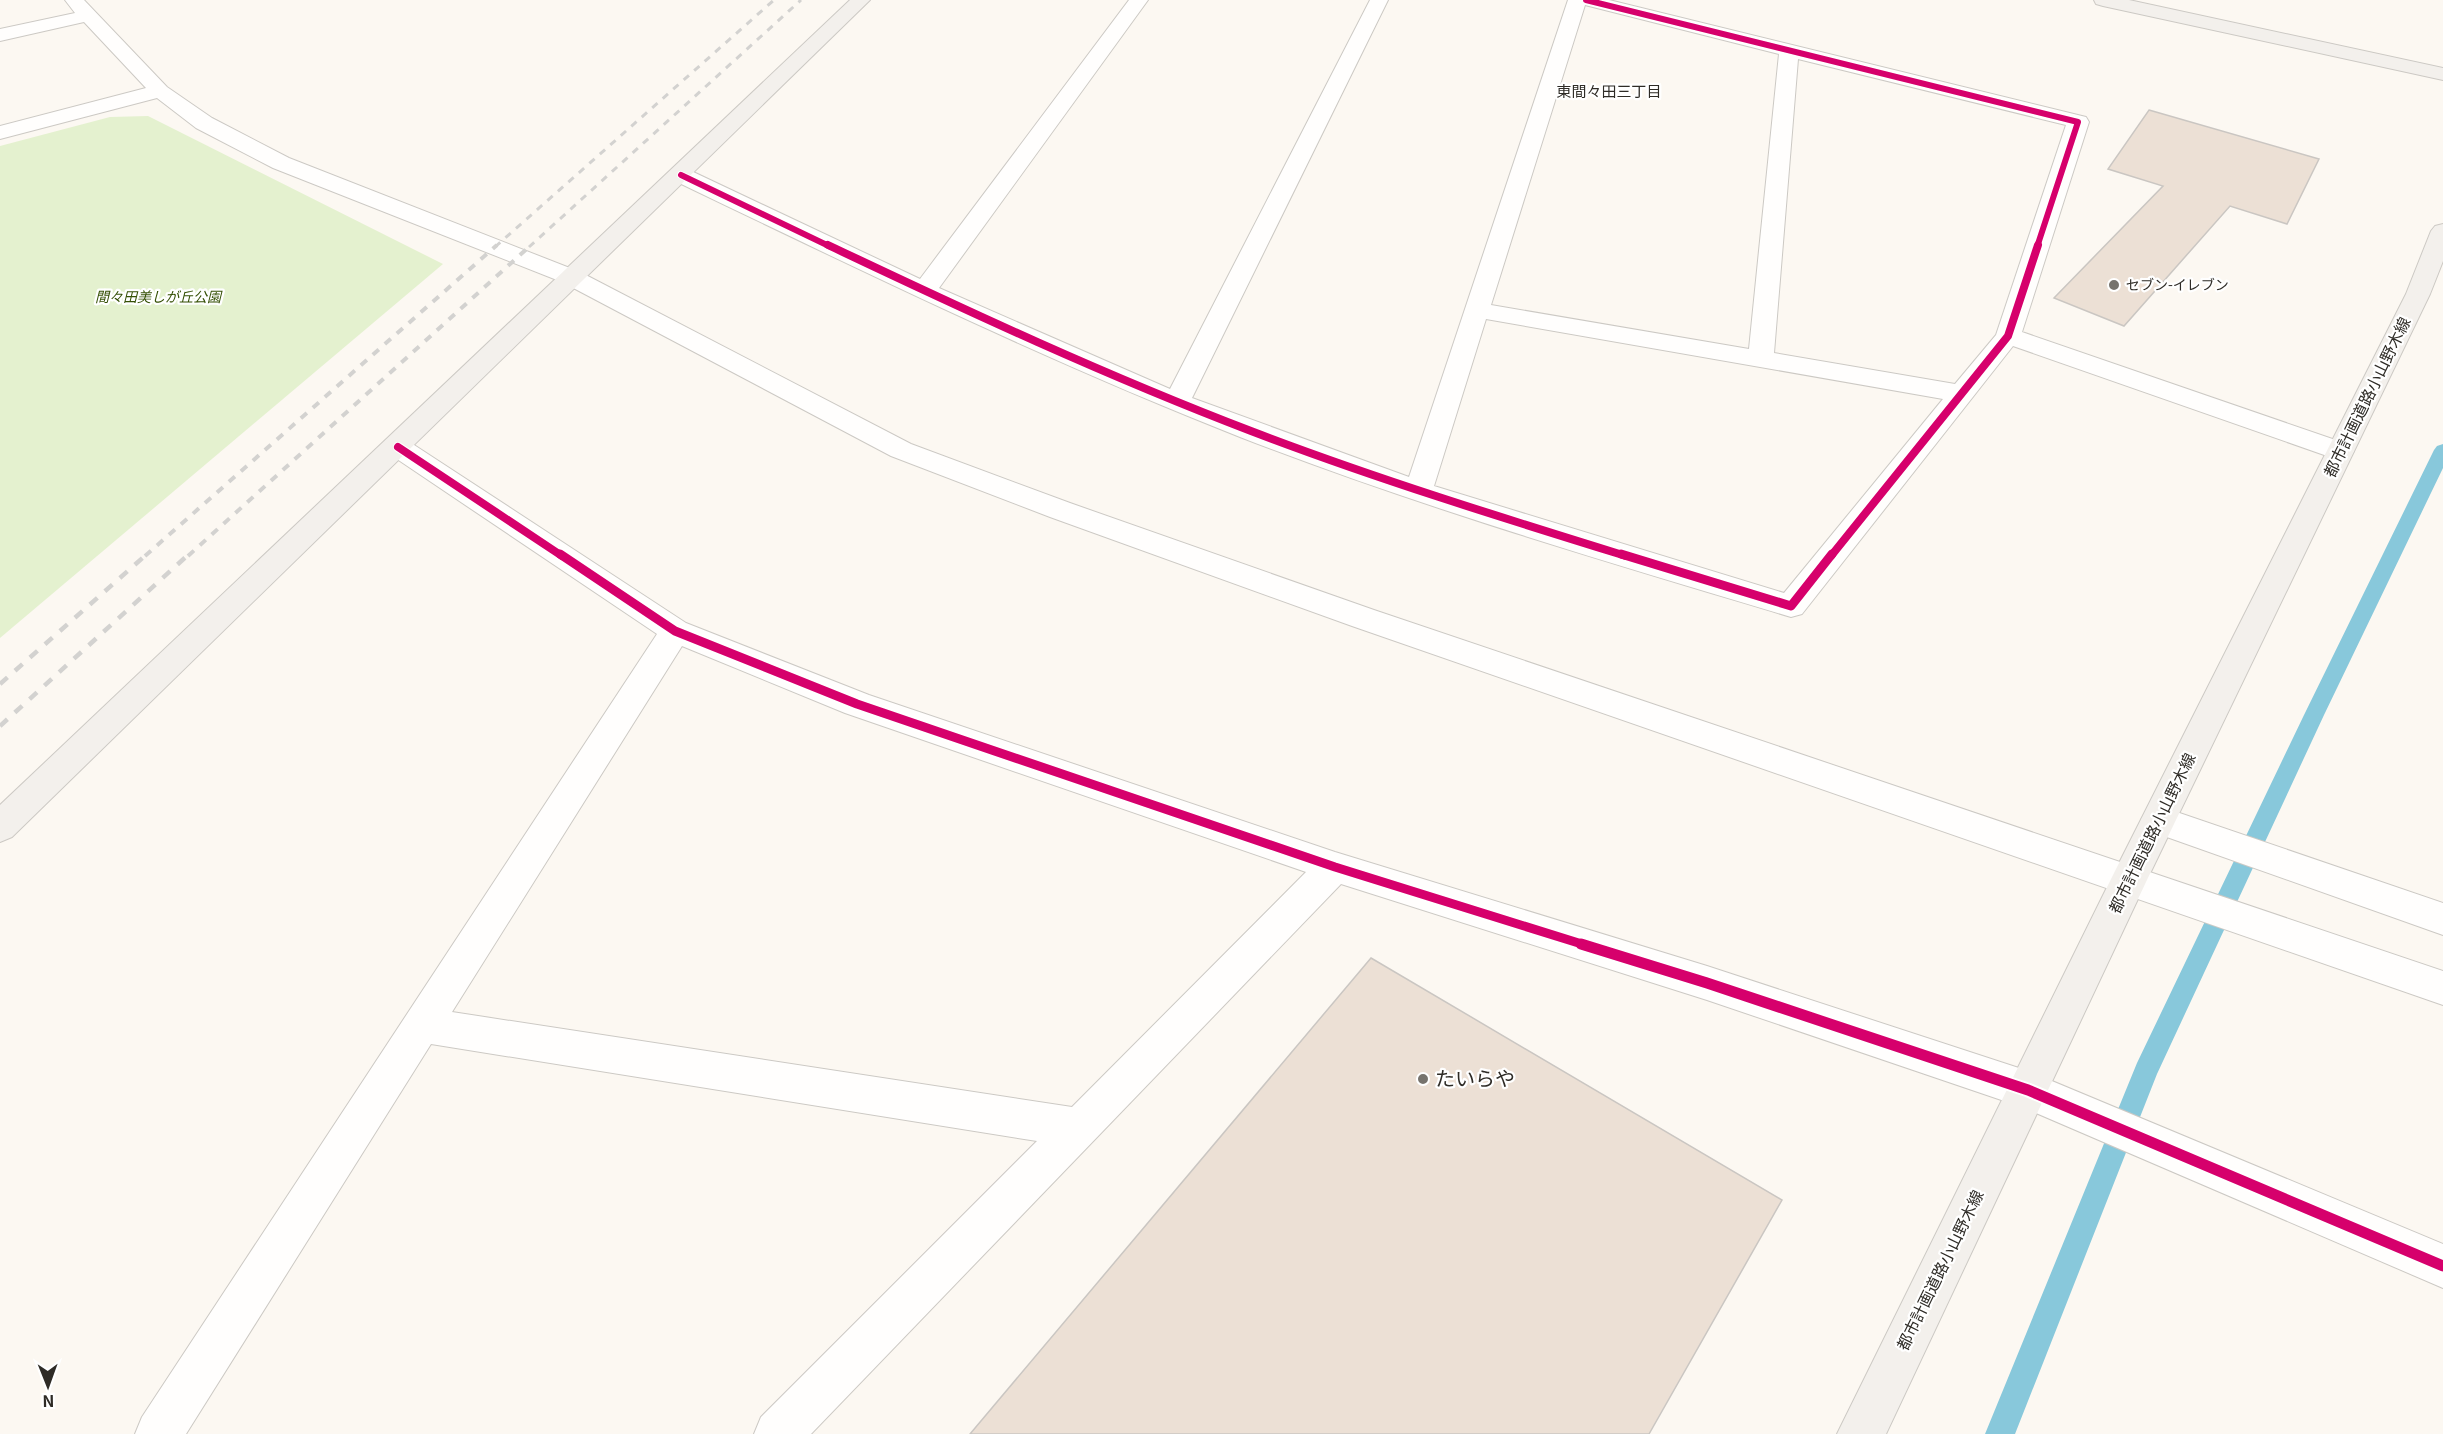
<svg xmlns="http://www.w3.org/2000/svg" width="2443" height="1434" font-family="Georgia,'Noto Sans JP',serif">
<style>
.green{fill:#e4f1cf}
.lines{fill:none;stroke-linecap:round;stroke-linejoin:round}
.stream{fill:#88c8db;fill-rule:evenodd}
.building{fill:#ece0d5;stroke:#cac6c2;stroke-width:1.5}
.lane-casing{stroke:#ccc9c4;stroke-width:2}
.street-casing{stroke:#ccc9c4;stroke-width:2}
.secondary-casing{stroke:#ccc9c4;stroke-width:2}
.lane{fill:#fffefd;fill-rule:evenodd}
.street{fill:#fffefd;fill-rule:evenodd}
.secondary{fill:#f3f0ec;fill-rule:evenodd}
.rail-far2{stroke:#d3d2d0;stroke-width:3;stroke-dasharray:7 7;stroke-linecap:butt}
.rail-far1{stroke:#d3d2d0;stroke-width:4;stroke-dasharray:8 8;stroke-linecap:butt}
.rail{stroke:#d3d2d0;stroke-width:4.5;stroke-dasharray:10 10;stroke-linecap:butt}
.cycleway-far3-casing{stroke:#fff;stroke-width:8}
.cycleway-far2-casing{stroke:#fff;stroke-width:10}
.cycleway-far1-casing{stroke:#fff;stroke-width:13}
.cycleway-casing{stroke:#fff;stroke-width:15}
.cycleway-far3{stroke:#d6006c;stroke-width:6}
.cycleway-far2{stroke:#d6006c;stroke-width:8}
.cycleway-far1{stroke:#d6006c;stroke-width:9}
.cycleway{stroke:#d6006c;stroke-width:11}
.poi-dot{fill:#76736d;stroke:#fff;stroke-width:2}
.labels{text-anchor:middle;stroke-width:4.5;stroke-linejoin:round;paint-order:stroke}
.far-poi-label{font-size:14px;fill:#2e2b26;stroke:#fff;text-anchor:start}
.far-park-label{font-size:14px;font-style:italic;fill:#355005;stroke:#fff}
.far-neighbourhood-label{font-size:15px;fill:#2e2b26;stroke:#fff}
.street-label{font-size:16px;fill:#2e2b26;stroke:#fff}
.near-poi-label{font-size:20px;fill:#2e2b26;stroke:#fff;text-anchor:start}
</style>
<rect width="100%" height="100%" fill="#fcf8f2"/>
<path class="green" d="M148,116L443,264L0,638V146L110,117Z"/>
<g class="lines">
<path class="stream" d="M2443,444V468L2324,715L2157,1074L2015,1434H1985L2137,1063L2304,715L2434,450L2437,446Z"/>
</g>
<path class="building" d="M2149,110L2319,159L2287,224L2230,206L2124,326L2054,298L2163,186L2108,169Z
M1371,958L1782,1200L1649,1434H970Z"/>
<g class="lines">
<g class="lane-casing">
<path id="lane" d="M571,270L580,272L911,444L1070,503L1374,610L2443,971V1005L1352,626L1050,517L891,456L562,282L559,277L562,272Z"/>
</g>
<g class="street-casing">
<path id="street" d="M65,0H84L167,87L212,118L289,158L580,272L583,277L580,282L571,284L562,282L273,168L196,128L157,98L0,139V126L146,88L84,22L0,41V29L75,13Z
M1129,0H1148L939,288L1170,389L1370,0H1388L1192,398L1409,477L1568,0H1609L2086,117L2089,122L2022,332L2350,445L2354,451L2350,457L2340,460L2330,457L2013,346L1802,614L1791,617C1605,561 1420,507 1240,437C1047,361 860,270 673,180L670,175L673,170L681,168L689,170L920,279ZM1585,5L1779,54L1749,349L1491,305ZM1798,59L2066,125L1996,335L1955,384L1774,353ZM1486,319L1943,399L1784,593L1434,486Z
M398,438L408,441L686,623L869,695L1335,852L1707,966L2028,1071L2443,1244V1288L2022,1107L1707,1000L1341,884L811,1434H754L761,1417L1037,1141L431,1044L186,1434H135L142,1417L657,634L388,453L384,447L388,441ZM682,646L845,713L1306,872L1072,1107L452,1012Z
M2159,806L2443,903V935L2147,830L2141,820L2147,810Z"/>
</g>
<g class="secondary-casing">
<path id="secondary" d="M850,0H870L12,837L0,842V805Z
M2094,0H2129L2443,68V80L2103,6L2096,4Z
M2443,224V261L2430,294L2146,882L1886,1434H1837L2115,871L2406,294L2431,231L2435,226Z"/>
</g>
<use href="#lane" class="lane"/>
<use href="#street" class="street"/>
<use href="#secondary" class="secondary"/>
<path class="rail-far2" d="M495,247L774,0
M529,247L801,0"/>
<path class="rail-far1" d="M145,556L497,245
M188,556L531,245"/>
<path class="rail" d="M0,684L147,554
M0,726L189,554"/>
<g class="cycleway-far3-casing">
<path id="cycleway-far3" d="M1586,0L2078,122L2037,247
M681,175L831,247"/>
</g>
<g class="cycleway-far2-casing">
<path id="cycleway-far2" d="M828,245C967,311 1107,376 1251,431C1374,478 1500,517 1626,556
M398,447L562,556
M1831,556L2008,336L2038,245"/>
</g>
<g class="cycleway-far1-casing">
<path id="cycleway-far1" d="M560,554L675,631L857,704L1335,867L1585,945
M1621,554L1791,606L1832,554"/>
</g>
<g class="cycleway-casing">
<path id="cycleway" d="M1581,944L1707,983L2028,1090L2443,1266"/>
</g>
<use href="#cycleway-far3" class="cycleway-far3"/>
<use href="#cycleway-far2" class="cycleway-far2"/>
<use href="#cycleway-far1" class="cycleway-far1"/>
<use href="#cycleway" class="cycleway"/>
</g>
<g class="poi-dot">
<circle cx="2114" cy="285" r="6"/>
<circle cx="1423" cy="1079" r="6"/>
</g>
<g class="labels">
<g class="far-poi-label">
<text x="2126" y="290">セブン-イレブン</text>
</g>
<g class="far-park-label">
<text x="158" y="302">間々田美しが丘公園</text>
</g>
<g class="far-neighbourhood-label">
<text x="1609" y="97">東間々田三丁目</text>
</g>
<g class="street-label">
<text transform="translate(2367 397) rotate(-64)" y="6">都市計画道路小山野木線</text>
<text transform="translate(2152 833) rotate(-64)" y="6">都市計画道路小山野木線</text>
<text transform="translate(1940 1270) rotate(-64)" y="6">都市計画道路小山野木線</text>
</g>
<g class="near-poi-label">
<text x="1435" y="1086">たいらや</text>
</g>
</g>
<g transform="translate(48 1386) rotate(179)" stroke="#ffffff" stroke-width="4.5" paint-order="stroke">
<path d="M0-4.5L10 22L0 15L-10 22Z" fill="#2e2b26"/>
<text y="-9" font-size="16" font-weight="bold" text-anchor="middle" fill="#2e2b26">N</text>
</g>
</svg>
